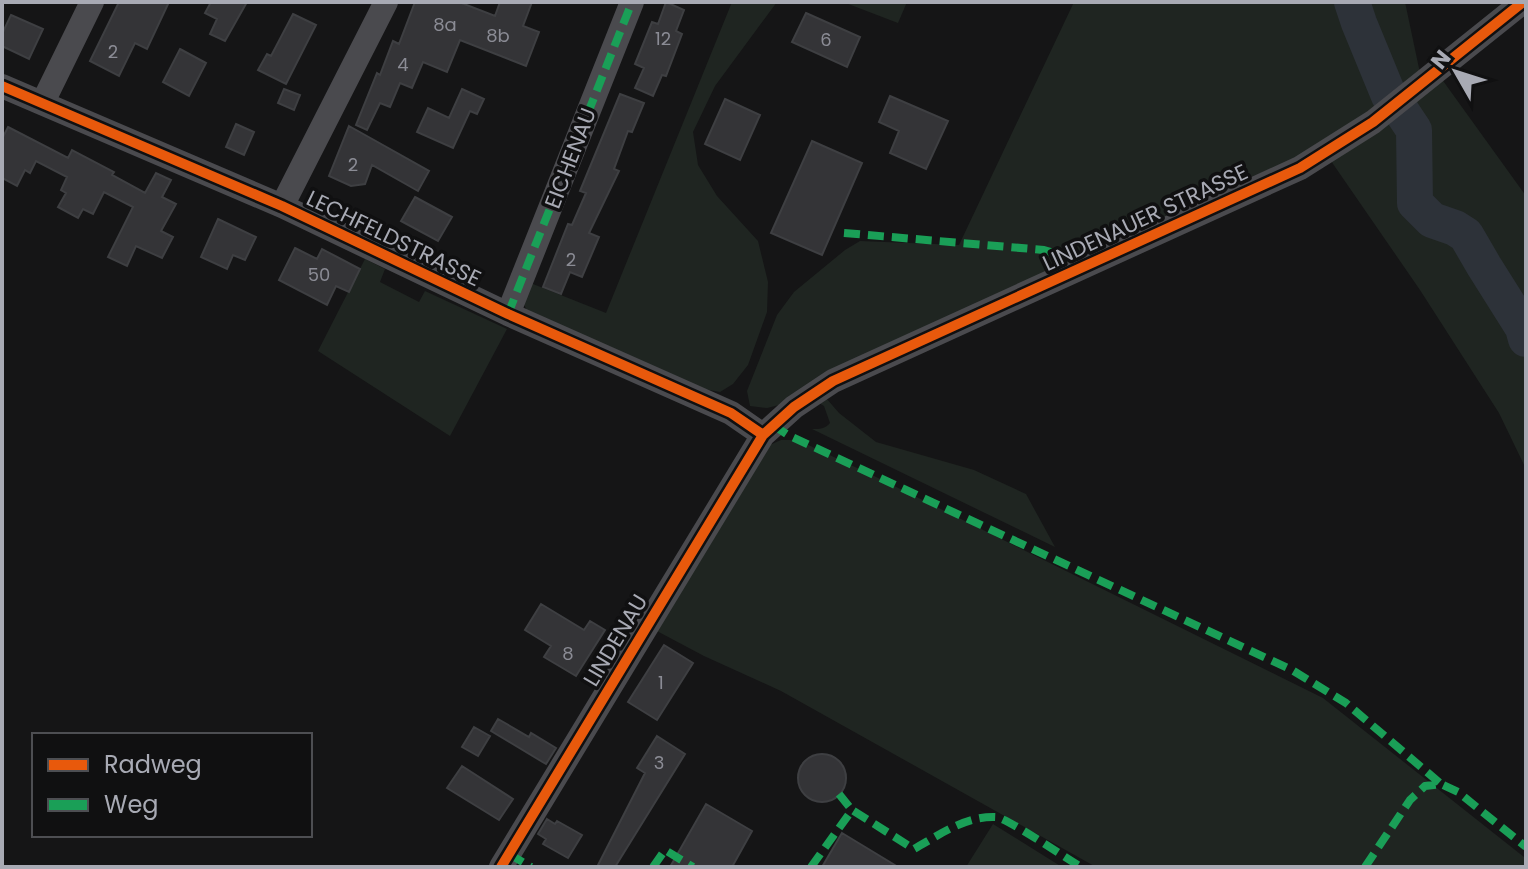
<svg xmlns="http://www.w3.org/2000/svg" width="1528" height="869" font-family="Poppins,sans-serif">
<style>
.green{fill:#1f2521}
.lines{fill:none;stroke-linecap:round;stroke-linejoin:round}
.river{stroke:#2d3239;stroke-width:36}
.building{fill:#343437;stroke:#3e3f42;stroke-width:2}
.street{stroke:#4a4a4e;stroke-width:24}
.quiet{stroke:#1a9f57;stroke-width:8;stroke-dasharray:16 8;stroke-linecap:butt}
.cycleway-casing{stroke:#101011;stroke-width:15}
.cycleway{stroke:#e8590c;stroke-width:10}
.labels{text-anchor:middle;stroke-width:7;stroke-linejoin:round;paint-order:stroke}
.number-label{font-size:18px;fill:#8b8c95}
.street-label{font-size:22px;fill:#a8aab4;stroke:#101011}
</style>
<rect width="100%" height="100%" fill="#151516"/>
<path class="green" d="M732,2H777L715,86L693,132L698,165L717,196L758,241L768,282L767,312L748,365L733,384L720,392L704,389L528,313L522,300L528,282L606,313Z
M843,2H907L898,23Z
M1074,2H1405L1420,73L1352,128L1294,159L1244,180L779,405L767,408L750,406L747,391L777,315L794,292L845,250L860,241L959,245Z
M1441,78L1526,196V469L1499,413L1420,290L1331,161Z
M365,259L385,269L380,282L419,302L425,291L507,329L450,436L318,351Z
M826,398L839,413L876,442L974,470L1026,494L1055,547L812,429C820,429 825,429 830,423L824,406L819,403Z
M781,440H793L802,442L872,475L1323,698L1524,857L1526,859V867H1096L781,691L704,656L655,630L765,447Z
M798 778a24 24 0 1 1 48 0a24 24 0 1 1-48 0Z
M993,824L1062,867H966Z"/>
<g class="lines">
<path class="river" d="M1352,2L1359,23L1389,96
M1402,112L1414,130L1415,203L1432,220L1455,228L1466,235L1484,266L1523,328L1526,339"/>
</g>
<path class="building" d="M119,2H169L147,49L135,43L119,76L90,61Z
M211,2H247L225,41L210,34L217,19L205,13Z
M415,2H459L495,16L500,2H532L523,26L539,32L526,66L460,40L447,72L423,62L412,88L400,83L390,107L380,103L367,130L356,125L377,73L380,75L393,41L399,44Z
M666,2L684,10L676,31L682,34L666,76L662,75L653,96L635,88L644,68L635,64L652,22L658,24Z
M806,13L860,37L847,67L792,42Z
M293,14L316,25L286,84L258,70L267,54L271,56Z
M11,15L43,29L29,59L2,46V34Z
M180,49L206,63L189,96L163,82Z
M284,89L300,95L294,110L278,103Z
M462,89L484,99L477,114L470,111L453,148L417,132L428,108L449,118Z
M620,94L644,103L632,132L628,131L614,169L619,171L589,233L599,237L582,277L570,272L561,294L543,287L568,224L572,225L586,193L580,191Z
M890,96L948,121L926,169L890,153L899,131L879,122Z
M725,99L760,115L740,160L705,144Z
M236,124L254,132L244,155L226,147Z
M349,126L429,171L418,191L372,165L365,184L351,186L329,176Z
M8,127L68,158L72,150L114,172L112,175L145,193L156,173L171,180L162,197L176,204L161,231L173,237L162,258L136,246L127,266L108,257L133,207L104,192L93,214L83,209L78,218L58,207L66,193L61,190L67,177L36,161L30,173L25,170L17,186L2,178V139Z
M812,141L862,163L822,255L771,233Z
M415,197L452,217L438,241L401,221Z
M218,219L256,237L245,260L233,255L227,269L201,257Z
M295,248L317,259L322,249L360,269L349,292L336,286L327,305L279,280Z
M541,604L584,630L590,621L605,630L576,676L544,657L551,646L525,630Z
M664,645L693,663L657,720L628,702Z
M498,719L529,737L531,733L556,748L546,764L491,731Z
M474,727L490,736L478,756L462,747Z
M657,736L685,754L615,867H597L645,773L637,768Z
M798 778a24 24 0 1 1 48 0a24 24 0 1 1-48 0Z
M462,766L513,799L499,820L447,788Z
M706,804L752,831L732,867H670Z
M547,819L555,824L557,821L582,835L568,858L543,844L546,839L538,834Z
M842,833L898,867H822Z"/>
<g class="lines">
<path class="street" d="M2,86L282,206L508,314L731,413L763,435
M43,102L92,2
M282,206L386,2
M508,314L632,2
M501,867L763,435L794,407L833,381L1300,168L1373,122L1523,2"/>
<path class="quiet" d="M844,233L1044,250L1073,259L1082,267
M508,314L632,2
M773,425L788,435L1292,670L1346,703L1441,784
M839,794L852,810
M509,854L531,867
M653,867L665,850L693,867
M811,867L852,810L914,849C939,835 965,816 995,817C1006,817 1067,859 1081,867
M1365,867L1410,800L1425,786L1441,784L1458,792L1526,847"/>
<g class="cycleway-casing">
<path id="cycleway" d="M2,86L282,206L508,314L731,413L763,435
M501,867L763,435L794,407L833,381L1300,168L1373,122L1523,2"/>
</g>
<use href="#cycleway" class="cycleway"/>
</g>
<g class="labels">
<g class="number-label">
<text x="445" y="31">8a</text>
<text x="498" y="42">8b</text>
<text x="663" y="45">12</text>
<text x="826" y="46">6</text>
<text x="113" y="58">2</text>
<text x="403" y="71">4</text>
<text x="353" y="171">2</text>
<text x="571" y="266">2</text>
<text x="319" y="281">50</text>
<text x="568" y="660">8</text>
<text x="661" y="689">1</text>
<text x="659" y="769">3</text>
</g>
<g class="street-label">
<text transform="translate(570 158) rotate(-69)" y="8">EICHENAU</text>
<text transform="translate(1145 217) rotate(-25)" y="8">LINDENAUER STRASSE</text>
<text transform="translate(394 238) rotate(26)" y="8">LECHFELDSTRASSE</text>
<text transform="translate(615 640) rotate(-59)" y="8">LINDENAU</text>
</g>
</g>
<rect width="1528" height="869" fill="none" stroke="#a8aab4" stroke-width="8"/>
<rect x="32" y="733" width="280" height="104" fill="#101011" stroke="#4d4e52" stroke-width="2"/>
<rect x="48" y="759" width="40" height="12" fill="#e8590c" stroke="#4d4e52" stroke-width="2"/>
<text x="104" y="773" font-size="24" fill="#a8aab4">Radweg</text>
<rect x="48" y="799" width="40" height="12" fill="#1a9f57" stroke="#4d4e52" stroke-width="2"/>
<text x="104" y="813" font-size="24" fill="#a8aab4">Weg</text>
<g transform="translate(1456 72) rotate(309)" stroke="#101011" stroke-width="6" paint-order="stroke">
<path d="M0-6L14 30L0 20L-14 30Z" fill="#a8aab4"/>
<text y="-12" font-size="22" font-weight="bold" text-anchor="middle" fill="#a8aab4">N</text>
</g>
</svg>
